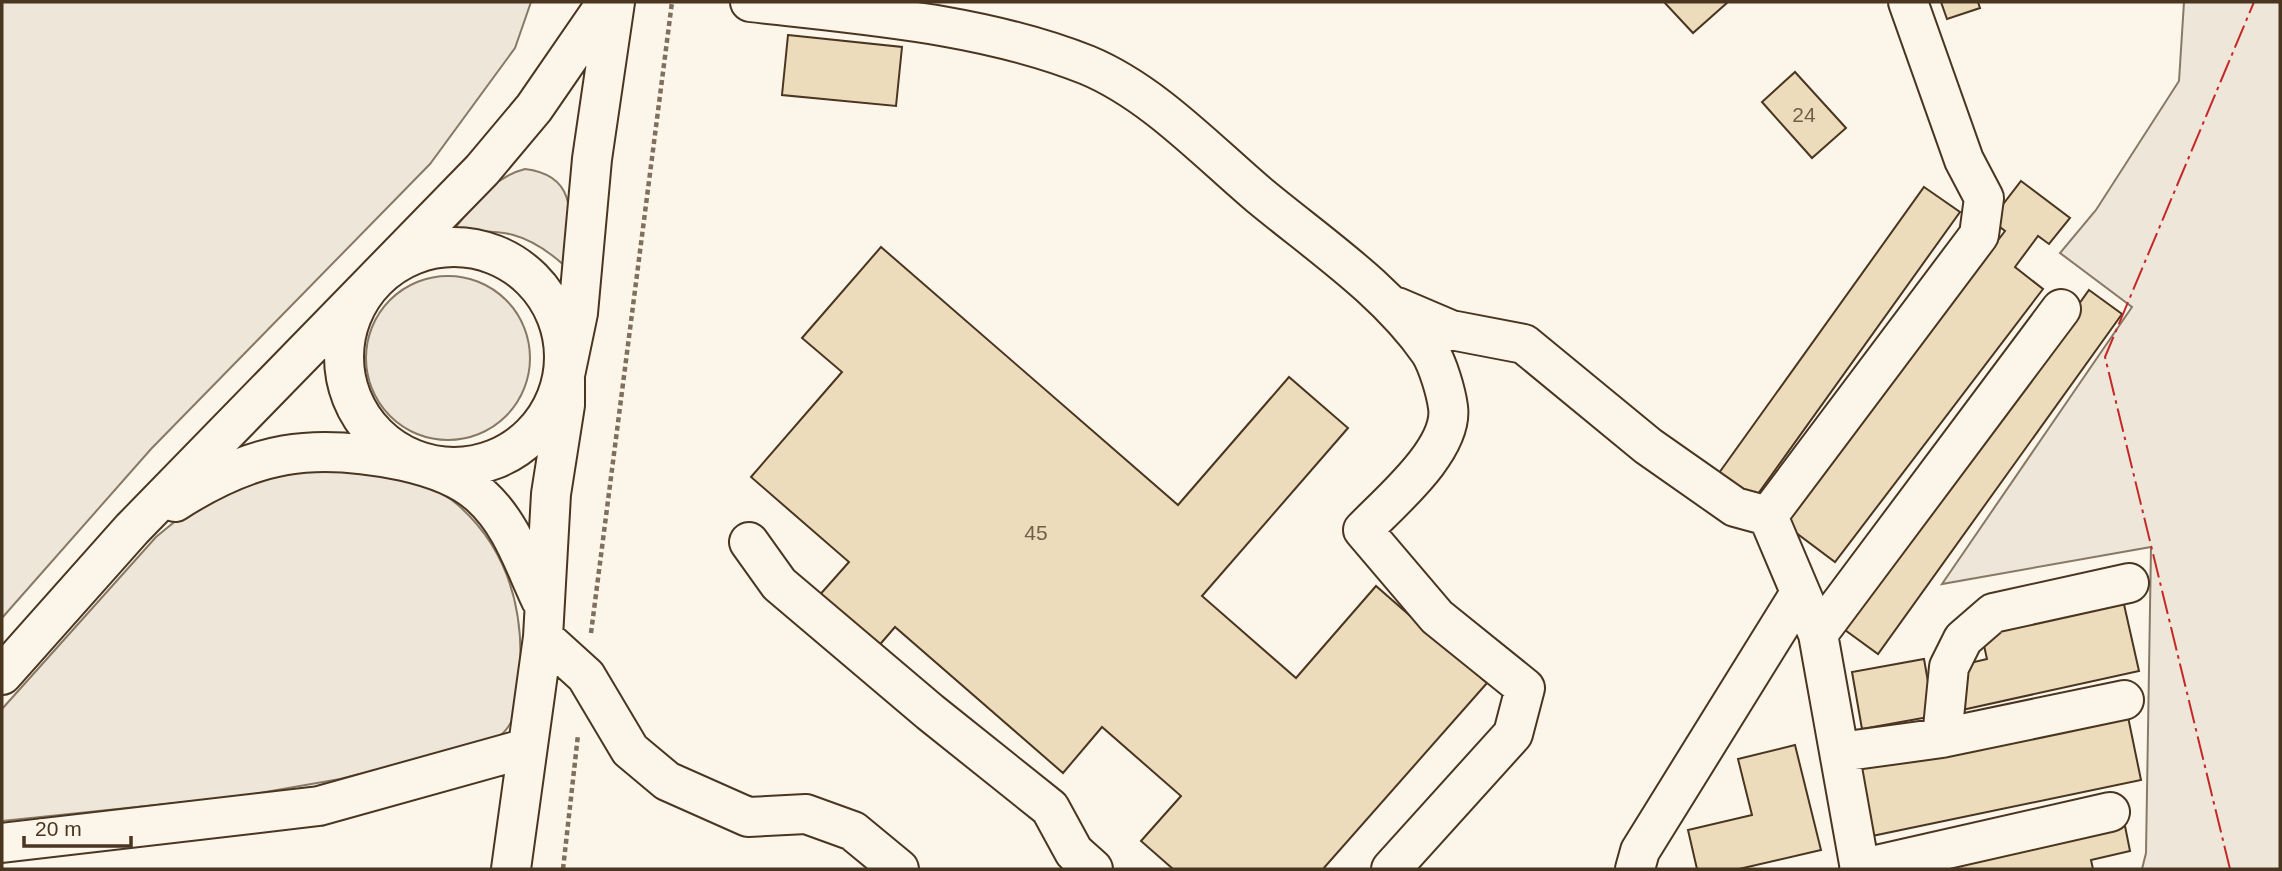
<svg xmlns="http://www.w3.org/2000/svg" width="2282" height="871" font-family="Helvetica,sans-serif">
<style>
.green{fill:#ede6d9;stroke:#887966;stroke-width:2}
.building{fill:#ecdcbc;stroke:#4a3520;stroke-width:2}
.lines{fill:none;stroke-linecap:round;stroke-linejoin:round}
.minor-casing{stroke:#4a3520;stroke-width:42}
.path{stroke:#7f6f5c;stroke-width:4.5;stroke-dasharray:5 3.5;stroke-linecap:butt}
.minor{stroke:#fbf6e9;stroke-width:38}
.power{stroke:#c62828;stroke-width:2;stroke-dasharray:24 5 3.5 5;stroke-linecap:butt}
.labels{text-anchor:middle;stroke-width:5;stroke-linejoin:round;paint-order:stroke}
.number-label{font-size:21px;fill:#725f47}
</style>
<rect width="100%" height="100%" fill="#fbf6e9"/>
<path class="green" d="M2,2H531L515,48L430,164L151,449L2,618Z
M2184,2H2280V869H2142L2146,853L2151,547L1942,584L2132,307L2060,253L2096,210L2179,81Z
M525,169C583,176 569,224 566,267C528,232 500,227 450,234C473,207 490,178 525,169Z
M366 358a82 82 0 1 1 164 0a82 82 0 1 1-164 0Z
M353,469C389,477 430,480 458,505C509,550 524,612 520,676C519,703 517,726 493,741L340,779L243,796L2,821V709L156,537L200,501L284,473Z"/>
<path class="building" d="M1664,2H1728L1693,33Z
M1941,2H1978L1980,8L1947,19Z
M788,35L902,47L896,106L782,95Z
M1795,72L1846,128L1812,158L1762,102Z
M2021,181L2070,218L2049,244L2038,236L2015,267L2043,289L1835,562L1783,523L2005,231L1991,220Z
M1924,187L1960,212L1755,498L1719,473Z
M881,247L1178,505L1289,377L1348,428L1202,596L1296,678L1376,586L1487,683L1323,869H1173L1141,841L1181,796L1102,727L1063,773L895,627L876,649L817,598L849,562L751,477L842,372L802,338Z
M2089,290L2122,314L1878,654L1845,630Z
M2123,600L2139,671L1962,710L1953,667L1987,659L1981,632Z
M1924,659L1934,716L1862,729L1852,672Z
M2127,712L2141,780L1872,836L1858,768Z
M1795,745L1821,850L1739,869H1697L1688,830L1752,815L1738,759Z
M2125,826L2130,851L2091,860L2093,869H1939Z"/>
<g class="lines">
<g class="minor-casing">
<path id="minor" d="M750,2C863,15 981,23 1087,65C1152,92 1206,150 1259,195C1318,244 1386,289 1430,352C1438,365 1446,392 1448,407C1454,449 1390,502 1363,530L1437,617L1525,688L1513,734L1391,869
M344 357a110 110 0 1 1 220 0a110 110 0 1 1-220 0Z
M1397,307L1451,330L1524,344L1648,446L1735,507L1768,516L1979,235L1984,198L1964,160L1908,2
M175,502C254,451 313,442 403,461C430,467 460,477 480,495C512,524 523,562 541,600
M1768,516L1818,634L1860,869
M749,542L779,584L930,712L1050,808L1074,852L1093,869
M1818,634L2061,309
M543,637L586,676L630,750L667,781L748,817L806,814L853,831L899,869
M2,675L132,529L482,170L534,108L607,2
M1942,738L2124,700
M1840,752L1942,738L1949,667L1963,639L1993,613L2129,583
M2,843L319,806L527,748
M511,869L543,637L551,494L565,405V375L578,313L592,159L615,2
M1635,869L1640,851L1800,593
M1859,869L2110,812"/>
</g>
<path class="path" d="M591,633L672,2
M563,869L578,735"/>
<use href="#minor" class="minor"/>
<path class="power" d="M2230,869L2105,357L2254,2"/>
</g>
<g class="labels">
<g class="number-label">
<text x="1804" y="122">24</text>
<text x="1036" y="540">45</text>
</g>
</g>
<rect width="2282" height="871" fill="none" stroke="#4a3520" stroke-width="7"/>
<path d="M24 836v10h107v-10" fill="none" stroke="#4a3520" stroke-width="3.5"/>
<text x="35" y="836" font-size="21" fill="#4a3520" stroke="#fbf6e9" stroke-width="5" paint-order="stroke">20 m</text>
</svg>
